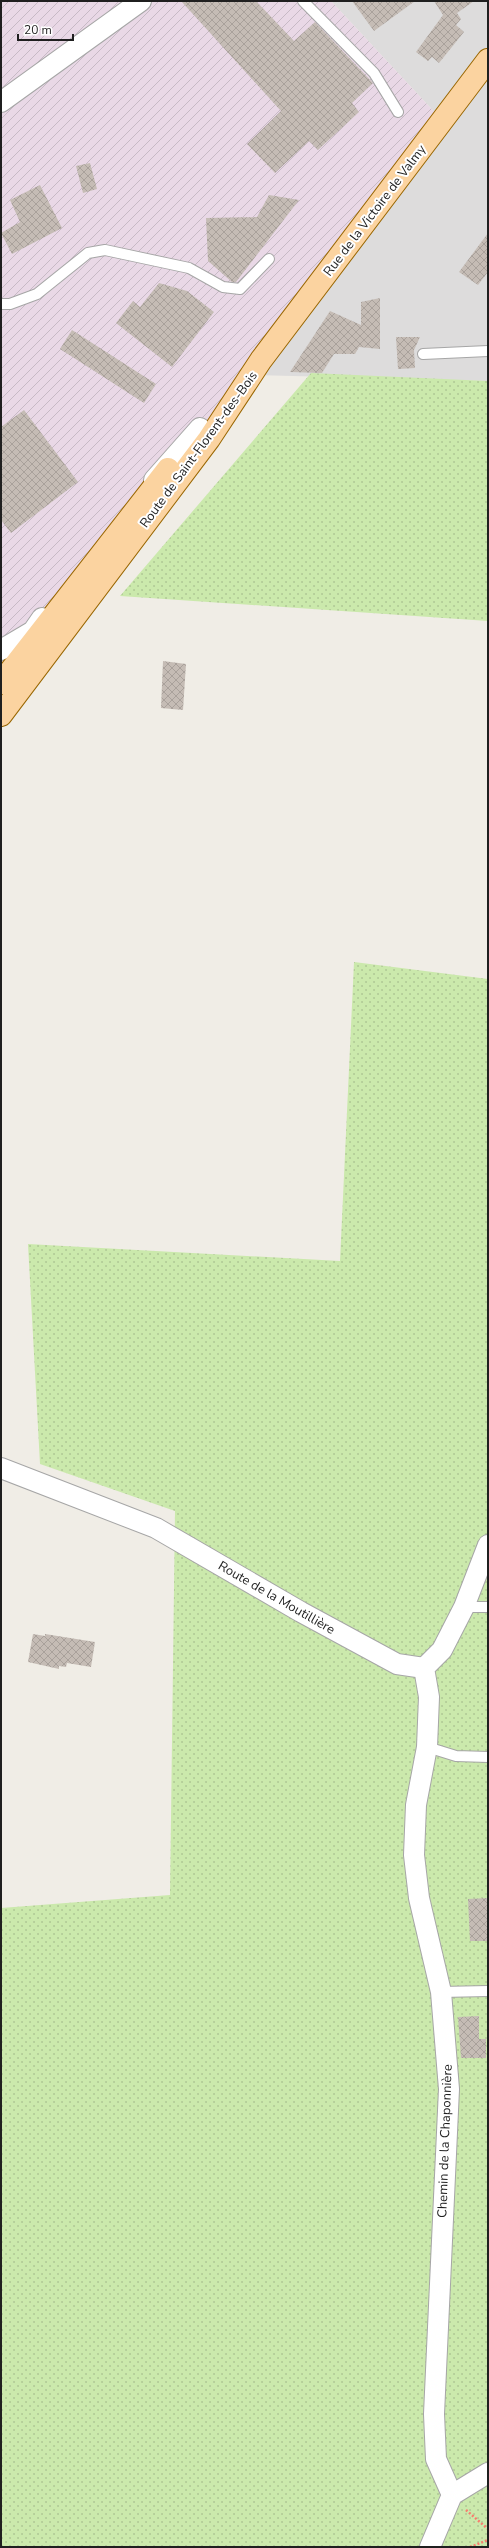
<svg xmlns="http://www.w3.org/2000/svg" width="489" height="2548" font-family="'Nunito Sans',sans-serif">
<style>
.residential{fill:#dddcdc}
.industrial{fill:url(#industrial-furrows)}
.grass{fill:url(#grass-dots)}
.building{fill:url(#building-cross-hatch)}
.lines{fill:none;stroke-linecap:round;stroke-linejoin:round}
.lane-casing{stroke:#a6a6a6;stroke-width:12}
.street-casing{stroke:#a6a6a6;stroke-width:22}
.primary-casing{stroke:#996601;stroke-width:24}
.path{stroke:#f87c6e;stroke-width:2.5;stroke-dasharray:2 2;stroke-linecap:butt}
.lane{stroke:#fff;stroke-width:10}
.street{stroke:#fff;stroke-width:20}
.primary{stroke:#fbd3a0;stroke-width:22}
.labels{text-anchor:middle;stroke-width:4;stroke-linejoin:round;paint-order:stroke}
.street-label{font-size:13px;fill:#1f1f1f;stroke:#fff}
</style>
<defs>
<pattern id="industrial-furrows" width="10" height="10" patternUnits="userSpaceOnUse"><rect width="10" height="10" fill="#e9d8e6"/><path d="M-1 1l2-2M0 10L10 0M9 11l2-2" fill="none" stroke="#c7b9c5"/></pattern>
<pattern id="grass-dots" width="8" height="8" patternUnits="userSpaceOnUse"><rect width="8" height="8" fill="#cbe9ac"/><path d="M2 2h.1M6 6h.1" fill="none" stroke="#aec794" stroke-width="1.8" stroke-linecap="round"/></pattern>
<pattern id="building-cross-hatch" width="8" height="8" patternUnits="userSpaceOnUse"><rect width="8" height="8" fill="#c5bcb5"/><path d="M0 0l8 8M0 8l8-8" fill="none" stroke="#a9a19b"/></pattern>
</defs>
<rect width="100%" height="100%" fill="#f0ede6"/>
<path class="residential" d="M331,1H488V381L250,375L440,118Z"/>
<path class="industrial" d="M1,1H331L440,118L1,692Z"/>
<path class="grass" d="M311,373L488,381V621L120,596Z
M354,962L488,979V2547H1V1908L170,1895L175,1511L40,1464L28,1244L340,1261Z"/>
<path class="building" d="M181,1H256L294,41L315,22L373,83L352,103L359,112L318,150L309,141L275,173L247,144L281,111Z
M352,1H415L374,31Z
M434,1H474L457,13L461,19L456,25L464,32L439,63L432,57L428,61L416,52L443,15Z
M90,163L97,189L83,193L76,166Z
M40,185L62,228L12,254L1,233L20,222L10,200Z
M269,195L299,200L236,282H232L208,261L206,218L257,217Z
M488,233V272L478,285L459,272Z
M159,283L187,291L214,312L172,367L116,323L133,301L140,307Z
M380,298V349L359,347L355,354H334L322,373L290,372L330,311L361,325V302Z
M72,330L156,384L144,403L60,349Z
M396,337H420L414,350L415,368L398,369Z
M24,410L78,482L11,533L1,520V427Z
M163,661L186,664L183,710L161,708Z
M33,1634L45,1636V1634L95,1642L91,1667L67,1663L66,1667L59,1666V1669L28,1662Z
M488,1898V1941H470L468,1899Z
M479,2016V2039H486V2058H461L458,2017Z"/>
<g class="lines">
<g class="lane-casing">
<path id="lane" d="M303,1L374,73L398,112
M1,304H10L37,294L88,253L105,250L189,268L223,287L240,289L269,259
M423,354L488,351
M464,1607H488
M427,1747L456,1756L488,1757
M441,1992L488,1991"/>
</g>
<g class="street-casing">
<path id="street" d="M1,102L141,1
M154,480L200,428
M1,650L33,631L42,618
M1,1468L156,1528L301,1612L397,1664L424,1668L442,1650L464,1607L488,1545
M424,1668L429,1697L427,1747L416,1805L414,1855L419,1898L441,1992L449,2089L434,2414L436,2459L452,2495
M430,2547L452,2495L488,2473"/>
</g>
<g class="primary-casing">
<path id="primary" d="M1,683L168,469
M1,715L209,439L261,360L488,60"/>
</g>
<path class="path" d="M466,2510L488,2529
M470,2547L488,2540"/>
<use href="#lane" class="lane"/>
<use href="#street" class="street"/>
<use href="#primary" class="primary"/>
</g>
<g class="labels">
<g class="street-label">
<text transform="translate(374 210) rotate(-53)" y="5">Rue de la Victoire de Valmy</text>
<text transform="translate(198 449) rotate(-54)" y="5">Route de Saint-Florent-des-Bois</text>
<text transform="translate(277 1597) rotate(30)" y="5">Route de la Moutillière</text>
<text transform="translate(444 2141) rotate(-88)" y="5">Chemin de la Chaponnière</text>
</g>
</g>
<rect width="489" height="2548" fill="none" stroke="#1f1f1f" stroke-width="4"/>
<path d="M18 34v6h55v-6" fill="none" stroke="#1f1f1f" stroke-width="2"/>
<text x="24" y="34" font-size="12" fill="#1f1f1f" stroke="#ffffff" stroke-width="3" paint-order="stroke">20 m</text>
</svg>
